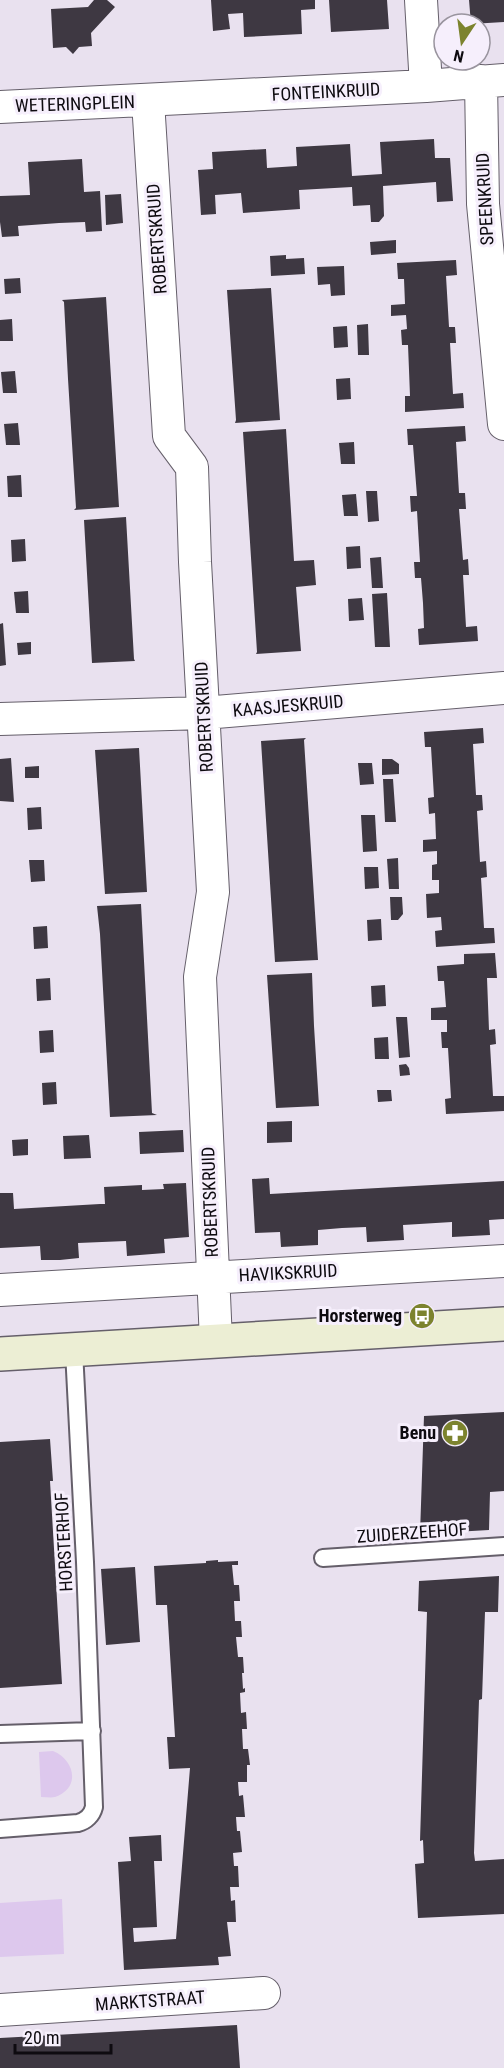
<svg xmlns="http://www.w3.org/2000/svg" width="504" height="2068" font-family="'Roboto Condensed',sans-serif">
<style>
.green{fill:#ddc8ed}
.building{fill:#3e3842}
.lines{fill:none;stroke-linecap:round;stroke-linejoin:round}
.lane-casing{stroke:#655f6a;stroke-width:20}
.street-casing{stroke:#655f6a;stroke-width:34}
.secondary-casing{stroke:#655f6a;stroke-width:36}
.lane{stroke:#fff;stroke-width:16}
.street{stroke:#fff;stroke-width:32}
.secondary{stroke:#eceed4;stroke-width:33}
.labels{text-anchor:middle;stroke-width:6;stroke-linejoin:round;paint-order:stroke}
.street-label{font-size:18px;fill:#0e0b10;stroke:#f6effc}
.poi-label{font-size:18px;font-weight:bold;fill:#0e0b10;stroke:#f6effc;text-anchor:end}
</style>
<rect width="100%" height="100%" fill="#e9e1ef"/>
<path class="green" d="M53,1751C75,1760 81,1788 55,1797C51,1798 46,1797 41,1797L39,1752Z
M62,1899L64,1954L0,1957V1903Z"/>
<path class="building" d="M94,0H107L115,7L91,33L92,46L79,47L73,54L66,47L53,48L51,9L88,7Z
M211,0H315V9L301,10L302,34L244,37L243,13L228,14L230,29L213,31Z
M329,0H387L389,29L331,32Z
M469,0H504V22L471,24Z
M434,139L435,158H450L453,201L437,202L436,182L383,186L384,216L379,222H371L370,205L353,206L352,187L299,190L300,209L243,213L241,193L215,195L216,214L201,215L198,170L213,169L212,152L266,149L267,168L297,166L296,147L350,144L352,176L382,174L380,142Z
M82,159L84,192L100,191L102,231L86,232L85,222L59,223L18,226L19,236L2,237L0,222V196L30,195L28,162Z
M121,194L123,223L106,225L105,195Z
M396,240V253L371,255L370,242Z
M286,255V259L304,258L305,274L271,276L270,256Z
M456,260L457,275L446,276L449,327H455L456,343H450L453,394L463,393L464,408L405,412V396H410L409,370L408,345H402L401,330L407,329L406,315L391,316V305L405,304L404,279H398L397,263Z
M344,266L345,295L331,296L330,284L318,285L317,267Z
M20,278L21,293L5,294L4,279Z
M271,288L280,420L235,423L236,420L227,290Z
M106,297L119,507L74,510L76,508L68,379L64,302L62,300Z
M12,319L13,341H0V320Z
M368,324L369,355H358L357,325Z
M347,326L348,347L334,348L333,327Z
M15,371L17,393H3L1,372Z
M350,378L351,399L337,400L336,379Z
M18,423L20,445H6L4,424Z
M465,426L466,441L456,442L459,493H465L466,509H459L463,560L468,559L469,575H463L466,627L477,626L478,641L419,645L418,629L424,628L423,603L421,578H415L414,562H420L417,511L411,512L410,496H417L413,445H408L407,429Z
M286,429L294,561L314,560L316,585L296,587L301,651L256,654L257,652L243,432Z
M354,442L355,464H341L339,443Z
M21,475L22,497H8L7,476Z
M366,491H377L379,521L368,522Z
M356,494L358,516H344L342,495Z
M126,517L134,659L135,661L92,663L84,520Z
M25,539L26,561L12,562L11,540Z
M360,546L361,568L347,569L346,547Z
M381,557L383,588H372L370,558Z
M28,591L29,613H16L14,592Z
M387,593L390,647H375L372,594Z
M362,598L364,620L349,621L348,599Z
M3,623L6,665L0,666V624Z
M31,642V654L18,655L17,643Z
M483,728L484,743L473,744L476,795H482L483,810L477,811L480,862L486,861L487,877L481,878L484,928H494L495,943L436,947L435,931L442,930L441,917L427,918L426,894L439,893V880H432V865L437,864V851L423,852V840L436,839L435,813L429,814L428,798L434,797L431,747H425L424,732Z
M306,738L304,740L318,960L275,962L261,741Z
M139,748L147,892L105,894L95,750Z
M11,758L14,802L0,801V759Z
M382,759H392L399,764V774L382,775Z
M358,763H372L374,784L360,785Z
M39,766V778H25V767Z
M383,779H393L396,822H385Z
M41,807L42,829L28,830L27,808Z
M361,815H375L377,851L363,852Z
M398,858L399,889H389L387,859Z
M29,860H44L45,881L31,882Z
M364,867H378L379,888L365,889Z
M390,897H402L403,914L398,920H391Z
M141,904L152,1113L157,1115L110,1117L100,934L97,906Z
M381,919L382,940L368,941L367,920Z
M47,926L48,948L34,949L33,927Z
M495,953L497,978H487L489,1030L495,1029L496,1044L490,1045L493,1096H504V1111L446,1114L445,1099L451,1098L448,1048H442L441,1032H447V1020H431V1008L446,1007L444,981H438L437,966L464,964V954Z
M312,973L314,1026L319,1106L276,1108L267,975Z
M50,978L51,1000L37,1001L36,979Z
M385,985L386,1006L372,1007L371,986Z
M396,1017H407L410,1057L399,1058Z
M53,1030L54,1052L40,1053L39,1031Z
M388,1037L389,1059H375L374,1038Z
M406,1064L409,1068L410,1075L400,1076L399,1065Z
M56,1082L57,1104L43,1105L42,1083Z
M377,1090H391L392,1101L378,1102Z
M292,1121V1142L267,1143V1122Z
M183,1130L184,1152L140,1154L139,1132Z
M89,1135L91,1158L64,1159L63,1136Z
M28,1139V1155L13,1156L12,1140Z
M269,1178L270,1194L504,1181V1219L489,1220L490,1235L452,1237V1222L403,1225L404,1240L367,1242L366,1227L342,1228L318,1230V1245L281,1247L280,1232L255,1233L252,1179Z
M186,1183L189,1237L164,1239L165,1253L127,1256L126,1241L78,1243L79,1258L60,1260H41L40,1246L0,1248V1193H13L14,1209L100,1204H105L104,1187L142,1185V1190L164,1189L163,1184Z
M504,1412V1491L490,1492L489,1530L420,1534L424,1416Z
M50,1439L53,1481H50L62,1684L0,1688V1442Z
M218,1560V1562L238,1561V1565H232L234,1585H239L240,1601H234L235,1621H241L242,1637H236L238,1657H243L244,1673H242L243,1689L245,1688V1692L240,1693L241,1713L246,1712L247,1729H242L243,1749H248L250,1765H247V1782H238L239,1796L243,1795L245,1817H236L237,1831H240L242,1852L233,1853L234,1866H238L239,1887H230L231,1901L235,1900L236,1922H227L231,1956L218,1957L219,1965L124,1970L118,1862L131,1861L129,1837L161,1835L162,1861H154L157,1927L133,1928L134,1942L176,1939L190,1768L169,1769L167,1737H175L167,1605H156L154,1566L206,1563V1561Z
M135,1567L140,1642L106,1645L101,1569Z
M499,1576L498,1612H485L482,1699L479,1700L474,1853L475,1861L504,1859V1914L418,1918L415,1864L424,1863L423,1840L420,1841L427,1612L418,1611L419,1581Z
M237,2025L240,2068H0V2038Z"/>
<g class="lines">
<g class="lane-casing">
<path id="lane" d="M323,1558L504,1546
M0,1734L92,1731
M0,1829L78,1823C86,1821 92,1815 94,1807L85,1562L74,1351"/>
</g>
<g class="street-casing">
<path id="street" d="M421,0L426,86
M481,81L483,204L504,424
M148,101L169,436L192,467L195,562L213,892L200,977L216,1341
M0,107L426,86L504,80
M0,719L204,713L504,688
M0,1290L504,1261
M0,2010L264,1993"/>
</g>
<g class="secondary-casing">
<path id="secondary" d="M0,1354L504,1324"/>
</g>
<use href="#lane" class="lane"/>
<use href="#street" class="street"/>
<use href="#secondary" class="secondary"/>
</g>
<defs>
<g id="bus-disc" transform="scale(1.35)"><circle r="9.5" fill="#7c832e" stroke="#f6effc"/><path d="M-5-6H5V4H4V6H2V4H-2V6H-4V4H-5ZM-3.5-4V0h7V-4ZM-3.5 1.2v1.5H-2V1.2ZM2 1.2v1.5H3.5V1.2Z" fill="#fff"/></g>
<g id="pharmacy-disc" transform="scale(1.35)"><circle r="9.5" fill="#7c832e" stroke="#f6effc"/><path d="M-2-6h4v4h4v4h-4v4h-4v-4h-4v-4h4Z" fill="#fff"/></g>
</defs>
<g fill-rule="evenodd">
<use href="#bus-disc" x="422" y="1316"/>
<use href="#pharmacy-disc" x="455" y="1433"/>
</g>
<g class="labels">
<g class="street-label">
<text transform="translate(326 92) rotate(-3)" y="6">FONTEINKRUID</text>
<text transform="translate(75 104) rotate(-2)" y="6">WETERINGPLEIN</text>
<text transform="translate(485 199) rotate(-93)" y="6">SPEENKRUID</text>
<text transform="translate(157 239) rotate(-94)" y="6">ROBERTSKRUID</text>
<text transform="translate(288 706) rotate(-5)" y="6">KAASJESKRUID</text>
<text transform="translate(204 717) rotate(-93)" y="6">ROBERTSKRUID</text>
<text transform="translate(210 1202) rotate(-92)" y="6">ROBERTSKRUID</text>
<text transform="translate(288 1273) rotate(-3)" y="6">HAVIKSKRUID</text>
<text transform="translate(412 1533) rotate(-4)" y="6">ZUIDERZEEHOF</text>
<text transform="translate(64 1542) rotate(-93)" y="6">HORSTERHOF</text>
<text transform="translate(150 2001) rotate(-4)" y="6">MARKTSTRAAT</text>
</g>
<g class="poi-label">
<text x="402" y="1322">Horsterweg</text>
<text x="436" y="1439">Benu</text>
</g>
</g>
<g transform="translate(462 42) rotate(193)"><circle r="28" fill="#f6effc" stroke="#99949e" stroke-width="1.5"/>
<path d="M0-4.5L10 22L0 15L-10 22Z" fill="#7c832e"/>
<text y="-9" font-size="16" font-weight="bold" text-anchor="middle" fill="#0e0b10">N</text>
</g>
<path d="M15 2044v9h96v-9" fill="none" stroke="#0e0b10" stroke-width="3"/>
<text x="24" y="2044" font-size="18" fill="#0e0b10" stroke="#f6effc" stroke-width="4.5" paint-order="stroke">20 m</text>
</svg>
